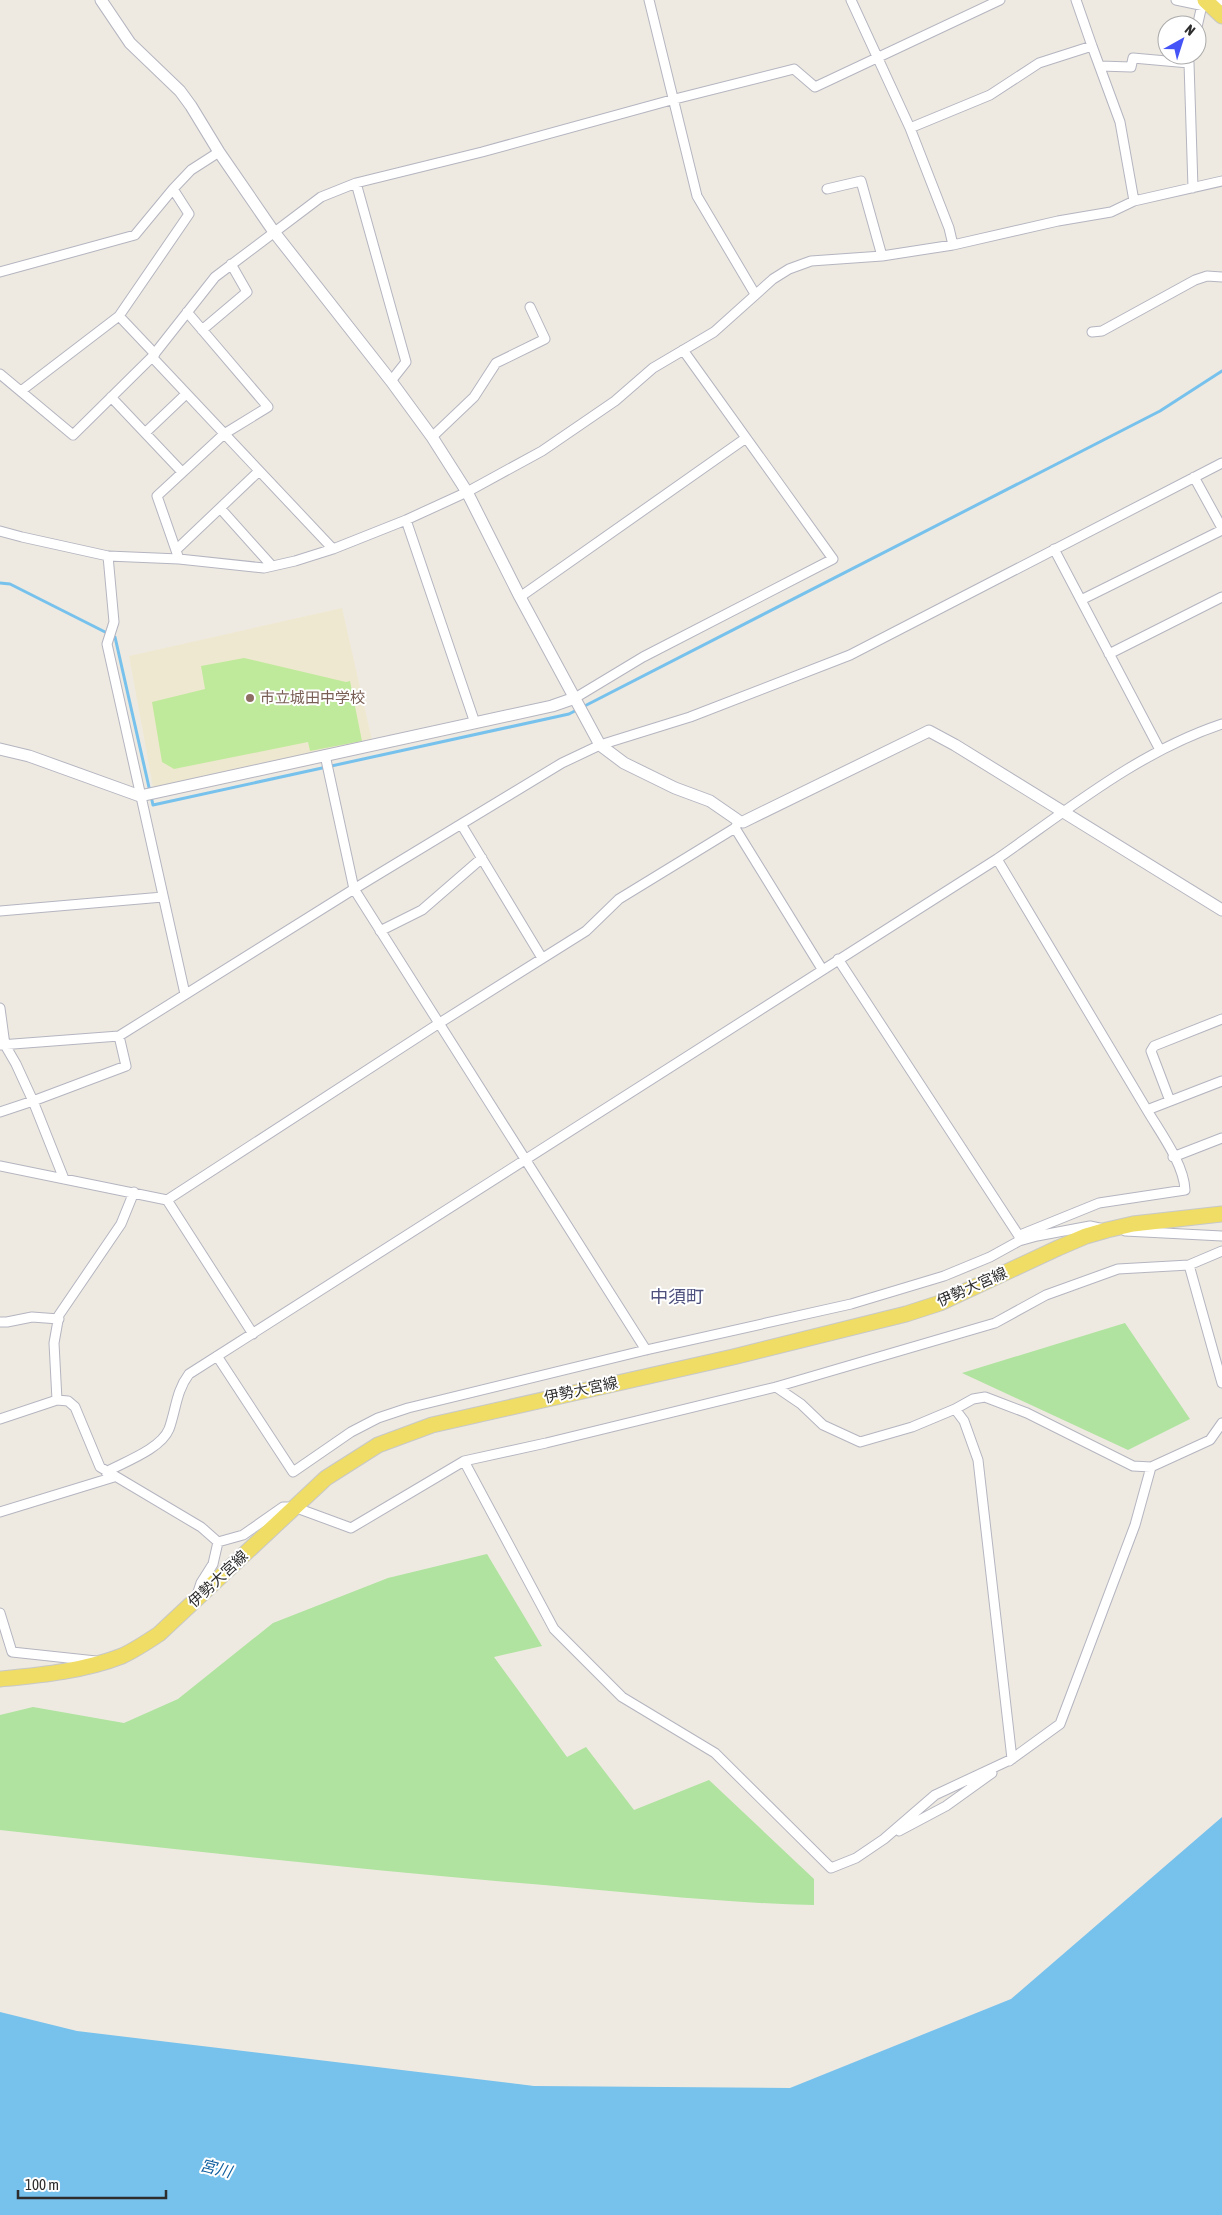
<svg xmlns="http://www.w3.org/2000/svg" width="1222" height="2215" font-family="'Asap Condensed','Noto Sans JP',sans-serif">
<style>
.education{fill:#efe8d1}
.green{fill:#afe39f}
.pitch{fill:#c0ea9b}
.water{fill:#77c1ed}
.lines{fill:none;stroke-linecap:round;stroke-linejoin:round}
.stream{stroke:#77c1ed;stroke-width:3}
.minor-casing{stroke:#b4b5c0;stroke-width:11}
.tertiary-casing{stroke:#b4b5c0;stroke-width:13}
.primary-casing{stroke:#c8c8c8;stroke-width:17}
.minor{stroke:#fff;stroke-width:9}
.tertiary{stroke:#fff;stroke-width:11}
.primary{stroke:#efdd65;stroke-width:15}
.education-dot{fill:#8d6e63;stroke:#fff;stroke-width:2}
.labels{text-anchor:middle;stroke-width:4;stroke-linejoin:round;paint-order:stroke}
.education-label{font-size:15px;fill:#785e54;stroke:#fff;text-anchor:start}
.street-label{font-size:15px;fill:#2d2d2d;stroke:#fff}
.water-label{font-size:16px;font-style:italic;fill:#105f9f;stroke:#fff}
.quarter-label{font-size:18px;fill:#4e517e;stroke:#fff}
</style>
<rect width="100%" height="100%" fill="#eeeae1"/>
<path class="education" d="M342,608L372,740L153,787L129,656Z"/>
<path class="green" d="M1125,1323L1190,1419L1128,1450L962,1373Z
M487,1554L542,1646L494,1657L567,1757L586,1747L634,1810L709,1780L814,1879V1905C724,1903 634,1893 544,1885C362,1870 181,1850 0,1830V1715L33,1707L124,1723L178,1699L273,1623L388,1578Z"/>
<path class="pitch" d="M244,658L346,682L350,681L362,741L310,751L308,742L174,769L162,762L152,702L205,689L201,666Z"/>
<path class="water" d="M1222,1817V2215H0V2012L77,2031L534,2086L790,2088L1011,1999Z"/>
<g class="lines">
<path class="stream" d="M0,583L10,584L115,637L153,805L569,714L1160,411L1222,371"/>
<g class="minor-casing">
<path id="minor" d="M649,0L697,196L755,294
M851,0L910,128L949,228L953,245
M1176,0L1214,8L1220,0
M1197,27L1202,5
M1092,46L1120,122L1134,201
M1100,66L1131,67L1133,58L1189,63L1193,188
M910,128L990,95L1039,63L1092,46L1076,0
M356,183L406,362L391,381
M827,189L861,181L882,256
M0,272L135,235L173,189L191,170L219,152
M202,330L247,292L231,264
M1092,332L1102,331L1195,280L1207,276L1222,277
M155,354L119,316L189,214L173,189
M0,374L73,435L152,357
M21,391L119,316
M111,397L182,472
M145,433L186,394
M432,437L474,397L496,363L545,339L530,307
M1194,477L1222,528
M220,508L272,566
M406,520L475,723
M0,531L22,537L108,556L179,559L264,568L295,561L333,549L406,520L467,492L542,451L615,401L653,368L714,332L773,279L789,269L811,261L882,256L953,245L1058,221L1111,212L1134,201L1222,181
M333,549L152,357L215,277L321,197L356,183L482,152L675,99L794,69L815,87L1000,0
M1054,549L1160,750
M176,550L259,471
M108,556L114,622L107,644L185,994
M179,559L157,496L224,434L268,407L187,312
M520,597L746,438
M1081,600L1222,530
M1109,654L1222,597
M575,698L643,657L833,559L683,350
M325,755L354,889L646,1350
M461,824L542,958
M735,828L822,969
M997,859L1147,1110C1160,1132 1184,1164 1185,1190L1099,1203L1020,1235
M0,911L163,897
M380,931L422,910L482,858
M838,959L1019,1236V1240
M0,1008L5,1045L16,1064L33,1101L64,1179
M0,1045L119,1036
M1170,1101L1151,1051L1154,1046L1222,1019
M1147,1110L1222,1081
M0,1112L33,1101L126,1066L119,1036L354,889L562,763L600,745L690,717L850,655L1222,463
M1173,1157L1222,1138
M0,1166L167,1200L253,1334
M167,1200L438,1024L586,931L619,899L735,828L739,821
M1125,1231L1222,1236
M1189,1265L1222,1383
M0,1322H7L32,1317L59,1319
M217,1356L293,1472L351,1432L378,1418L408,1408L646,1350L851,1304L944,1276L990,1257L1019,1241L1037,1236L1090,1226L1104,1229
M776,1387L801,1404L823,1425L860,1442L912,1427L955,1409L964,1421L978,1460L1012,1759L935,1795L884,1839L856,1858L831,1868
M57,1400L54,1343L59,1315L121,1224L134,1192
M955,1409L973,1399L985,1397L1027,1413L1133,1466L1151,1467
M0,1419L57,1400L68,1401L75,1407L100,1467L201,1527L218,1542
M464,1461L554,1629L622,1697L715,1753L831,1868
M106,1472C124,1462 161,1449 169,1429C176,1410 176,1391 189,1374L997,859C1069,809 1138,752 1222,724
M0,1512L114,1477
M218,1542L243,1535L283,1507H294L351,1528L464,1461L546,1443L776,1387L995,1323L1046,1295L1118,1269L1189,1265L1222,1251
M197,1595L201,1583L213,1564L218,1542
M0,1613L12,1652L96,1661
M1009,1761L1060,1724L1135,1525L1151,1467L1210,1440L1222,1423
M899,1831L946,1806L992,1773"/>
</g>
<g class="tertiary-casing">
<path id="tertiary" d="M101,0L130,43L180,91L191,106L219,152L274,232L391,381L432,437L467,492L520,597L600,745L624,763L675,788L710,801L739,821L743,822L929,731L955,745L1222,910
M0,749L29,756L140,796L552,706L575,698"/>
</g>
<g class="primary-casing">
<path id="primary" d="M1205,0L1222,16
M0,1679C40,1675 84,1671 122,1656C135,1650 147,1642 159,1634L326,1478L378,1445L432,1425L733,1357L906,1314L940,1303L1058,1248L1086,1236L1107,1230L1133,1224L1222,1214"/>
</g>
<use href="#minor" class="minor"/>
<use href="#tertiary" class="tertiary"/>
<use href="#primary" class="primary"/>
</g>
<circle class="education-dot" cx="250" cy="698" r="5"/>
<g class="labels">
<g class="education-label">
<text x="260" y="703">市立城田中学校</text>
</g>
<g class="street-label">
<text transform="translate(972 1287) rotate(-24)" y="5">伊勢大宮線</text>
<text transform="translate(581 1390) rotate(-12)" y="5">伊勢大宮線</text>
<text transform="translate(218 1579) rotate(-43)" y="5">伊勢大宮線</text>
</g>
<g class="water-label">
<text transform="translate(216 2168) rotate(14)" y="6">宮川</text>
</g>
<g class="quarter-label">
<text x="677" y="1303">中須町</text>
</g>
</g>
<g transform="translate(1182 40) rotate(39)"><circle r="24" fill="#ffffff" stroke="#ababab"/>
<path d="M0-4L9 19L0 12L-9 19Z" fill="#4554f7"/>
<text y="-8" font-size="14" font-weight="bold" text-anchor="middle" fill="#2d2d2d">N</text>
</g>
<path d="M18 2190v8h148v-8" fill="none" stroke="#2d2d2d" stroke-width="2.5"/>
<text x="25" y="2190" font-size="15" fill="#2d2d2d" stroke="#ffffff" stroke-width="4" paint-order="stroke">100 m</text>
</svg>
